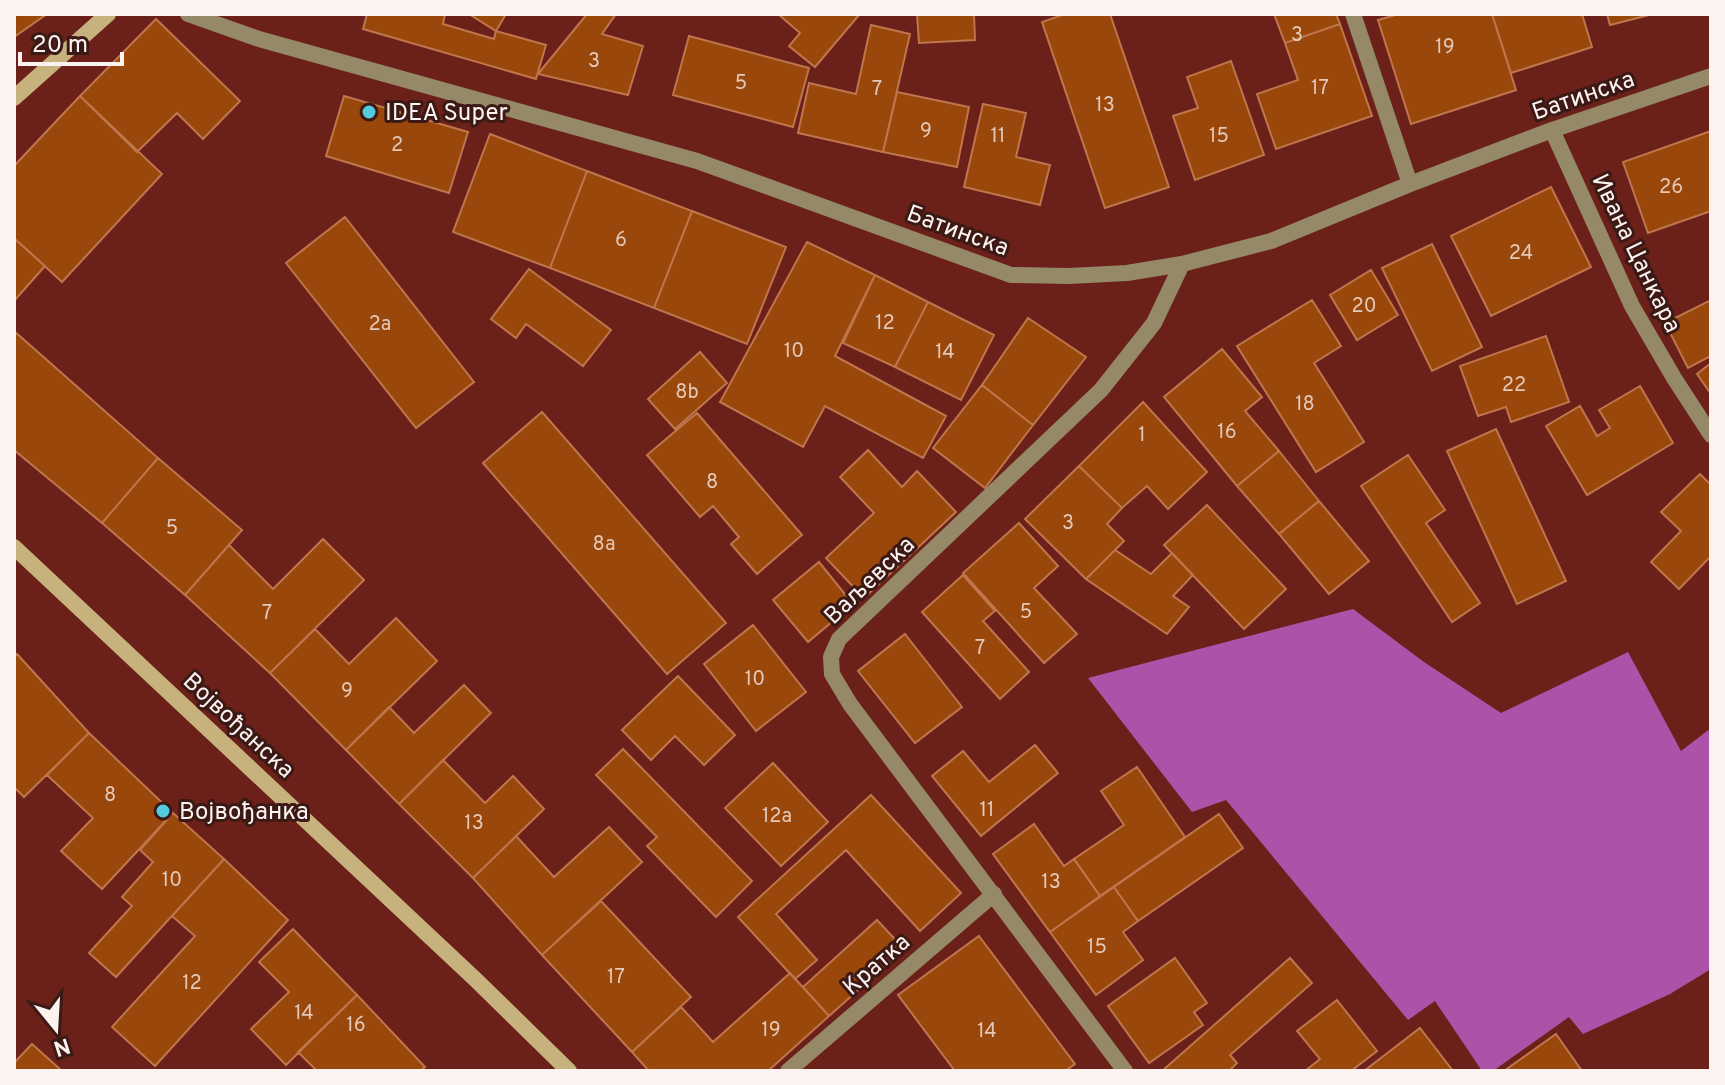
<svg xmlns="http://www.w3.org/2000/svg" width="1725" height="1085" font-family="Overpass,sans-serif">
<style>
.forest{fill:#ac52a8}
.building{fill:#9a470b;stroke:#bf764d;stroke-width:2}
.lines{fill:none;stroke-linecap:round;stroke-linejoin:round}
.street{stroke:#958968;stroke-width:16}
.secondary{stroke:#c7b27e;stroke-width:16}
.poi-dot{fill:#54cadd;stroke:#3b1915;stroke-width:3}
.labels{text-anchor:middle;stroke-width:6;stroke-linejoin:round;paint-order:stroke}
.number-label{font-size:20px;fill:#e4c8b8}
.street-label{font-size:24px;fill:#fcf3f1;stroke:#3b1915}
.poi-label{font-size:24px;fill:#fcf3f1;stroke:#3b1915;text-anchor:start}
</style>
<rect width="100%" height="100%" fill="#6b2119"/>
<path class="forest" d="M1353,609L1424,662L1501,713L1628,652L1681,751L1711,728V969L1670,994L1583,1034L1569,1017L1493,1071H1482L1435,1001L1408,1020L1226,800L1192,812L1088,678Z"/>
<path class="building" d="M14,14H47L14,37Z
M367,14H445L443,24L494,39L496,31L546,45L536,79L363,29Z
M469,14H506L496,31Z
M587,14H616L602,34L643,46L628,95L538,74Z
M778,14H858L859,15L815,67L789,46L800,33Z
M917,14H974L975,40L919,43Z
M1065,14H1110L1169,187L1105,208L1042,22Z
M1274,14H1336L1340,24L1285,43Z
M1399,14H1492L1516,90L1411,124L1378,20Z
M1492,14H1582L1592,47L1511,73Z
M1607,14H1653L1610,25Z
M156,19L240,101L203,139L177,113L137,152L80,96Z
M1340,24L1372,116L1276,149L1257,94L1298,80L1285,43Z
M871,25L910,34L883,152L798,133L809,83L856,94Z
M689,36L809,68L793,127L673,95Z
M1231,61L1264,155L1195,180L1173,116L1198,108L1187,77Z
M897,92L969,107L957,167L883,152Z
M80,96L162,174L62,282L14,238V166Z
M344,96L468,132L449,193L326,156Z
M983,104L1026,113L1016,157L1050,165L1040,205L964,187Z
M1711,131V211L1648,233L1623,162Z
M490,134L587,171L550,268L453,232Z
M587,171L692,211L654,308L550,268Z
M1551,187L1591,267L1491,316L1451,236Z
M692,211L786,247L747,344L654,308Z
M345,217L474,382L416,428L286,263Z
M14,238L45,266L14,301Z
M807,242L875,275L835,356L946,416L923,458L825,406L803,447L720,402Z
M1432,244L1482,347L1432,371L1382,268Z
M529,269L611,330L583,366L526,324L516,338L491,319Z
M1371,270L1398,315L1357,340L1330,295Z
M875,275L928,302L895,367L843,343Z
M1312,300L1341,346L1314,363L1364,442L1316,472L1237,346Z
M1711,300V356L1688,368L1665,323Z
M928,302L994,335L961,400L895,367Z
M1028,318L1086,357L1033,425L982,385Z
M14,331L158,458L102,523L14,450Z
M1546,336L1569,402L1511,422L1506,407L1478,416L1460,366Z
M1222,349L1262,397L1245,411L1279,451L1237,486L1164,397Z
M700,352L727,383L675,429L648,399Z
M1711,363V394L1697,374Z
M982,385L1033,425L985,488L933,448Z
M1640,386L1673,443L1587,495L1546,426L1580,406L1597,436L1610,428L1599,410Z
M1143,402L1207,472L1168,509L1147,486L1122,508L1079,466Z
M542,412L726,623L667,674L483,463Z
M697,413L802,535L757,574L731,544L739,537L713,506L700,517L647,455Z
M1496,429L1566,581L1517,604L1447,451Z
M868,450L902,487L917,471L956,512L864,598L826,558L874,513L840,477Z
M1279,451L1319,501L1279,534L1237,486Z
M1408,455L1445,510L1426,523L1480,603L1452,622L1361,486Z
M158,458L242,530L185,595L102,523Z
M1079,466L1122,508L1107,524L1124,541L1086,579L1025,519Z
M1700,474L1711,485V556L1679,589L1651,562L1681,531L1661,512Z
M1319,501L1369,561L1329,594L1279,534Z
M1207,505L1286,589L1244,629L1164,545Z
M1019,523L1058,566L1034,588L1077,634L1044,663L963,573Z
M323,539L364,580L270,673L185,595L229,545L273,589Z
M1115,550L1151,574L1172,553L1193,575L1173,596L1189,607L1167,634L1086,579Z
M819,562L853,604L808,642L773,600Z
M963,575L995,611L983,621L1029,672L1000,699L922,612Z
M396,618L437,661L346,750L270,673L315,629L349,664Z
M753,625L806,692L756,731L704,664Z
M905,634L962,707L915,743L858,671Z
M17,654L89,733L24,797L14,787V657Z
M678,676L735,735L704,765L675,736L651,760L622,730Z
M464,685L491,713L399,804L346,750L389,707L414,733Z
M89,733L173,813L102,889L61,851L93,818L47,775Z
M1035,745L1058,773L981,836L932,776L963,751L989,782Z
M623,749L752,881L716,917L647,846L657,837L596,775Z
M443,760L485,803L513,776L544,809L473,878L399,804Z
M773,763L828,822L781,866L725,808Z
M1137,767L1185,837L1100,896L1074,859L1124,825L1101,791Z
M871,795L961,893L920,931L846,850L776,914L817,960L795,979L738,917Z
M173,813L224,859L116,977L89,953L132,906L122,897L153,862L140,850Z
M1219,814L1243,848L1138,921L1114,887Z
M1034,824L1064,866L1074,859L1100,896L1050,932L993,854Z
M609,827L642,862L542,955L473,878L516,836L554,877Z
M224,859L288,920L155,1066L112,1027L195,936L172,916Z
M1114,887L1138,921L1123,932L1143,960L1096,995L1050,932Z
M601,901L691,997L632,1052L542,955Z
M877,920L904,949L829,1016L803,987Z
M293,929L357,995L286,1065L251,1029L289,992L259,962Z
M979,936L1075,1064L1065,1071H955L898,995Z
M1175,958L1207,1003L1194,1012L1203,1025L1149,1063L1108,1006Z
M1290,958L1312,983L1230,1055L1237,1063L1229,1071H1162Z
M790,973L829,1016L768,1071H649L632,1052L681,1007L713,1042Z
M357,995L425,1067L420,1071H317L298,1052Z
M1337,1000L1377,1051L1351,1071H1305L1320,1059L1297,1031Z
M1420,1028L1453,1071H1364Z
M1556,1034L1582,1071H1504Z
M32,1044L62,1071H14V1063Z"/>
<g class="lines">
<path class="street" d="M188,14L259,39L697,161L1011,275L1069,276L1127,273L1182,264L1271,241L1410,184L1552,130L1711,76
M1353,14L1410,184
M1552,130L1632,306L1674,378L1711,435
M788,1071L994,894
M1125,1071L850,704L832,674L831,657L839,639L1101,390L1154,323L1182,264"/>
<path class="secondary" d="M14,98L108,14
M14,547L475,979L569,1071"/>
</g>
<g class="poi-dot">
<circle cx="369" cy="112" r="8"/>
<circle cx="163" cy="811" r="8"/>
</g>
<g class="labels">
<g class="number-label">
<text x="1297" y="41">3</text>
<text x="1445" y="53">19</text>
<text x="594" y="67">3</text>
<text x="741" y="89">5</text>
<text x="1320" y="94">17</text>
<text x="877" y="95">7</text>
<text x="1105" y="111">13</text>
<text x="926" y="137">9</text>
<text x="998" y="142">11</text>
<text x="1219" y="142">15</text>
<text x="397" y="151">2</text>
<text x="1671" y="193">26</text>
<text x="621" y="246">6</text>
<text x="1521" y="259">24</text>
<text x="1364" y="312">20</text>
<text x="885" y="329">12</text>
<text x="380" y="330">2a</text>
<text x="794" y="357">10</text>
<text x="945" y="358">14</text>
<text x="1514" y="391">22</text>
<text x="687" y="398">8b</text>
<text x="1305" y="410">18</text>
<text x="1227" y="438">16</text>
<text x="1142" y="441">1</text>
<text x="712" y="488">8</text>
<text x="1068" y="529">3</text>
<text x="172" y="534">5</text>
<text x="604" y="550">8a</text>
<text x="1026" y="618">5</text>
<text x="267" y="619">7</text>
<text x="980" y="654">7</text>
<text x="755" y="685">10</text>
<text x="347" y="697">9</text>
<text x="110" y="801">8</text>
<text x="987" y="816">11</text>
<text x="777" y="822">12a</text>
<text x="474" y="829">13</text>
<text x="172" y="886">10</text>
<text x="1051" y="888">13</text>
<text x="1097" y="953">15</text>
<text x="616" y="983">17</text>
<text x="192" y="989">12</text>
<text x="304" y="1019">14</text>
<text x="356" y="1031">16</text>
<text x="771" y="1036">19</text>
<text x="987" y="1037">14</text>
</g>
<g class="street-label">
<text transform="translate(1583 95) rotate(-19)" y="8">Батинска</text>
<text transform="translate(958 230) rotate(20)" y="8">Батинска</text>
<text transform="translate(1637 253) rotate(64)" y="8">Ивана Цанкара</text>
<text transform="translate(869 580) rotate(-44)" y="8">Ваљевска</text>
<text transform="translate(239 725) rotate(43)" y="8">Војвођанска</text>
<text transform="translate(876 964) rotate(-41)" y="8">Кратка</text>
</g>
<g class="poi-label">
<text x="385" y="120">IDEA Super</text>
<text x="179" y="819">Војвођанка</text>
</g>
</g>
<rect width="1725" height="1085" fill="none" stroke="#fcf3f1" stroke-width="32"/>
<g transform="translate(56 1029) rotate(162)" stroke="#3b1915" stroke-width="6" paint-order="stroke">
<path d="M0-6L14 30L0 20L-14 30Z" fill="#fcf3f1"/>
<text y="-12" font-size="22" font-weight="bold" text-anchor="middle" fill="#fcf3f1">N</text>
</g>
<path d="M20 52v12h102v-12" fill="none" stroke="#fcf3f1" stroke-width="4"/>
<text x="32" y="52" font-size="24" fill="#fcf3f1" stroke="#3b1915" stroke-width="6" paint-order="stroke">20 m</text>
</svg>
